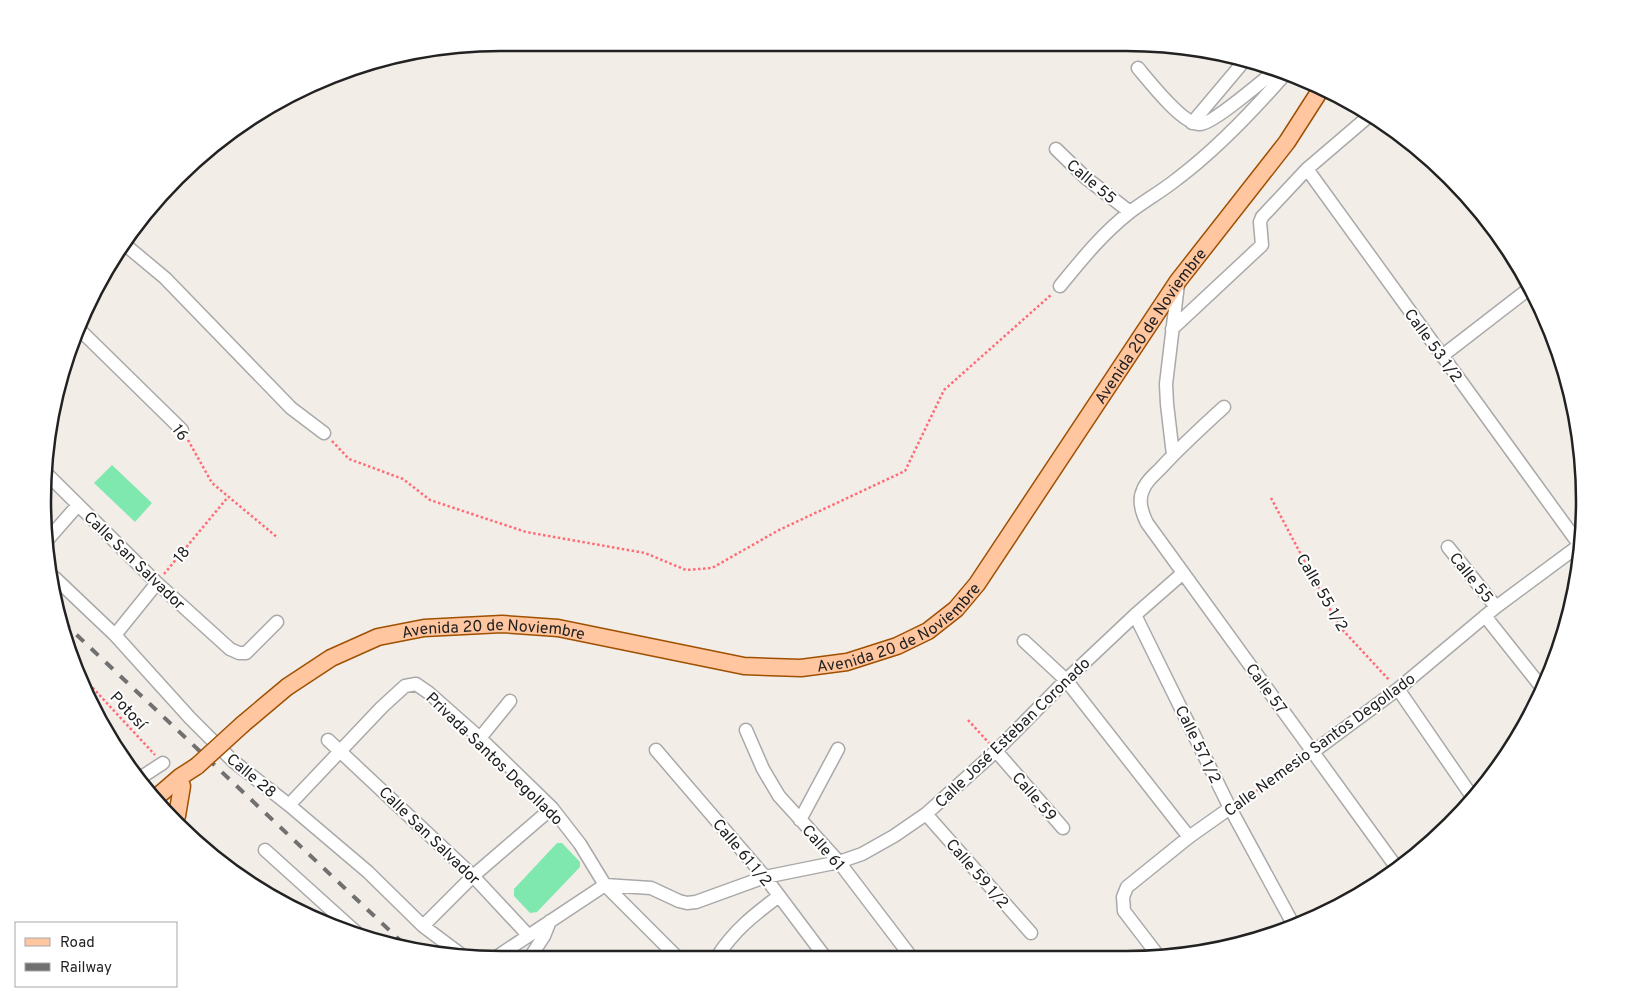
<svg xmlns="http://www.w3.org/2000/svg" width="1627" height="1002" font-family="Overpass,sans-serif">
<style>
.pitch{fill:#7fe8ae}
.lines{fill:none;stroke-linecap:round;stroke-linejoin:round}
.minor-casing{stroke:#a9a9a9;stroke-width:15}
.major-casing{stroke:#9f5000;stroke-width:19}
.path{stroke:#ff6c76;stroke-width:2.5;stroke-dasharray:2.5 2.5;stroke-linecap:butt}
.minor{stroke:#fff;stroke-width:12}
.major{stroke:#ffc6a0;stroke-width:16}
.rail{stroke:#707070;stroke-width:4;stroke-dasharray:10 10;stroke-linecap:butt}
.major-bridge-casing{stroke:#9f5000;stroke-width:19;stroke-linecap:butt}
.major-bridge{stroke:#ffc6a0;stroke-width:16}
.labels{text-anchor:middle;stroke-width:4;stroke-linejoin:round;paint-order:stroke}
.street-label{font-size:16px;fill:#222;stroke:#fff}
.rim{fill:none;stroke:#222;stroke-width:2.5}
</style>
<rect width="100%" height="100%" fill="#f3ede8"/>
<path class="pitch" d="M112,465L152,503L135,522L94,483Z
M557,843H562L580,862V867L537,912L530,913L514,896V889Z"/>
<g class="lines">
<g class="minor-casing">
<path id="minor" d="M1138,68C1149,81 1183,125 1200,124C1213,124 1263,80 1276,70
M1192,123L1240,66
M1056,149L1086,178L1130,212
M1307,169L1581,547
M123,243L165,278L291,408L324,433
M1060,286C1082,259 1103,233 1130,212C1146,200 1162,191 1177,179C1217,149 1253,111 1286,73
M79,329L182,430
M1172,329L1262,245L1260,222L1262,217L1307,169L1369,116
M1442,356L1530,288
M1224,407C1202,427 1180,447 1160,469C1154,475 1146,481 1143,490C1138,500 1142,513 1147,523L1397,868
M1173,455L1167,404L1166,384L1178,284
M47,474L157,583L230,649L239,653H246L277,622
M49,538L78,505
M1448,547L1496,607
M55,578L115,635L190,718L233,761L289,805L368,872L423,926L463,956
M1135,615L1230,808L1293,924
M1485,616L1543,689
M115,635L157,583
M1024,641L1066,680L1189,837
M1398,689L1473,798
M746,730L763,769L779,796L839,862L912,958
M480,738L510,701
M328,740L473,876L528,935
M656,750L765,877L825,957
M996,751L1063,828
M1313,752L1398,689L1496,607L1581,544
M140,778L163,763
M289,805L382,707L405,686L416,684L429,693L480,738L552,808L580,844L605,885L677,957
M926,814L1031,933
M800,820L838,749
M265,850L357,933
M423,926L473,876L552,808
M498,956L605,885L651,888L679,901L687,903L696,902L765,877L839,862L862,854L894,836L926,814L996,751L1066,680L1135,615L1183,573
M531,956L544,936L550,921
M717,957C734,930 755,914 779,896
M1160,958L1124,911L1123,897L1127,887L1189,837L1230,808"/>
</g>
<g class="major-casing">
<g id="major">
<path id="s1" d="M243,724L287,687L331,658L378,637L424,628L502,624L558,628L744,666L801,668L847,662L897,646L928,631L956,609L977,584L1178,281L1287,142L1321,89"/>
<path d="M158,796L180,777L197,766"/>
<path d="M177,816L182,786"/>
</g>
</g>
<path class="path" d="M188,440L212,483L278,538
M332,441L349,459L403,479L430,500L526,532L645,553L686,570L712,568L779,530L905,471L944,390L1052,294
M1271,498L1339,626L1390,681
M164,574L228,497
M79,673L155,755
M968,720L989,743
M1240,802L1303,759"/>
<use href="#minor" class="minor"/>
<use href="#major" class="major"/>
<path class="rail" d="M62,621L406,946"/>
<g class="major-bridge-casing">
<path id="major-bridge" d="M197,766L243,724"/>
</g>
<use href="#major-bridge" class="major-bridge"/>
</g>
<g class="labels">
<g class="street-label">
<text transform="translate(1092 181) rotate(40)" y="6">Calle 55</text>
<text dy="6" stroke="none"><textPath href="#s1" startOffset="1102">Avenida 20 de Noviembre</textPath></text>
<text transform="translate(1434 345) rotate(54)" y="6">Calle 53 1/2</text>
<text transform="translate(181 432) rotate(53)" y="6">16</text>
<text transform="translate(181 554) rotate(-50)" y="6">18</text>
<text transform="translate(135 560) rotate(44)" y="6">Calle San Salvador</text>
<text transform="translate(1472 577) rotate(51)" y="6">Calle 55</text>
<text transform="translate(1323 592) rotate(60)" y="6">Calle 55 1/2</text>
<text dy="6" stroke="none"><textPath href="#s1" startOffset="698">Avenida 20 de Noviembre</textPath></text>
<text dy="6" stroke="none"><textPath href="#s1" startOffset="278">Avenida 20 de Noviembre</textPath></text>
<text transform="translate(1267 688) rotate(54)" y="6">Calle 57</text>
<text transform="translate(129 710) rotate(47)" y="6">Potosí</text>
<text transform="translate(1012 732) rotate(-44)" y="6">Calle José Esteban Coronado</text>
<text transform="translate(1199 744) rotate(64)" y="6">Calle 57 1/2</text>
<text transform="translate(1319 744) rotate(-36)" y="6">Calle Nemesio Santos Degollado</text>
<text transform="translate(495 758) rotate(44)" y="6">Privada Santos Degollado</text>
<text transform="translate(252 775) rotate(40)" y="6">Calle 28</text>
<text transform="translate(1035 796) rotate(49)" y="6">Calle 59</text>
<text transform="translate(430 835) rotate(44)" y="6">Calle San Salvador</text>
<text transform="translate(824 847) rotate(48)" y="6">Calle 61</text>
<text transform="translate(743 852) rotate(50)" y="6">Calle 61 1/2</text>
<text transform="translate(978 873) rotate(49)" y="6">Calle 59 1/2</text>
</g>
</g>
<path d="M0 0H1627V1002H0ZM501 51H1126A450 450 0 0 1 1576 501V501A450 450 0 0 1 1126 951H501A450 450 0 0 1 51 501V501A450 450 0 0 1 501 51Z" fill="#fff" fill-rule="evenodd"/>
<path class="rim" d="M501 51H1126A450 450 0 0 1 1576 501V501A450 450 0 0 1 1126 951H501A450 450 0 0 1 51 501V501A450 450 0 0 1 501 51Z"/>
<rect x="15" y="922" width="162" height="65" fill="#ffffff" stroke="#a7a7a7"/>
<rect x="25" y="938" width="25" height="8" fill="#ffc6a0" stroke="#a7a7a7"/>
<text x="60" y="947" font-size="15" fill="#222222">Road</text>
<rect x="25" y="963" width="25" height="8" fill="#707070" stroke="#a7a7a7"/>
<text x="60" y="972" font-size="15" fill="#222222">Railway</text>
</svg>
